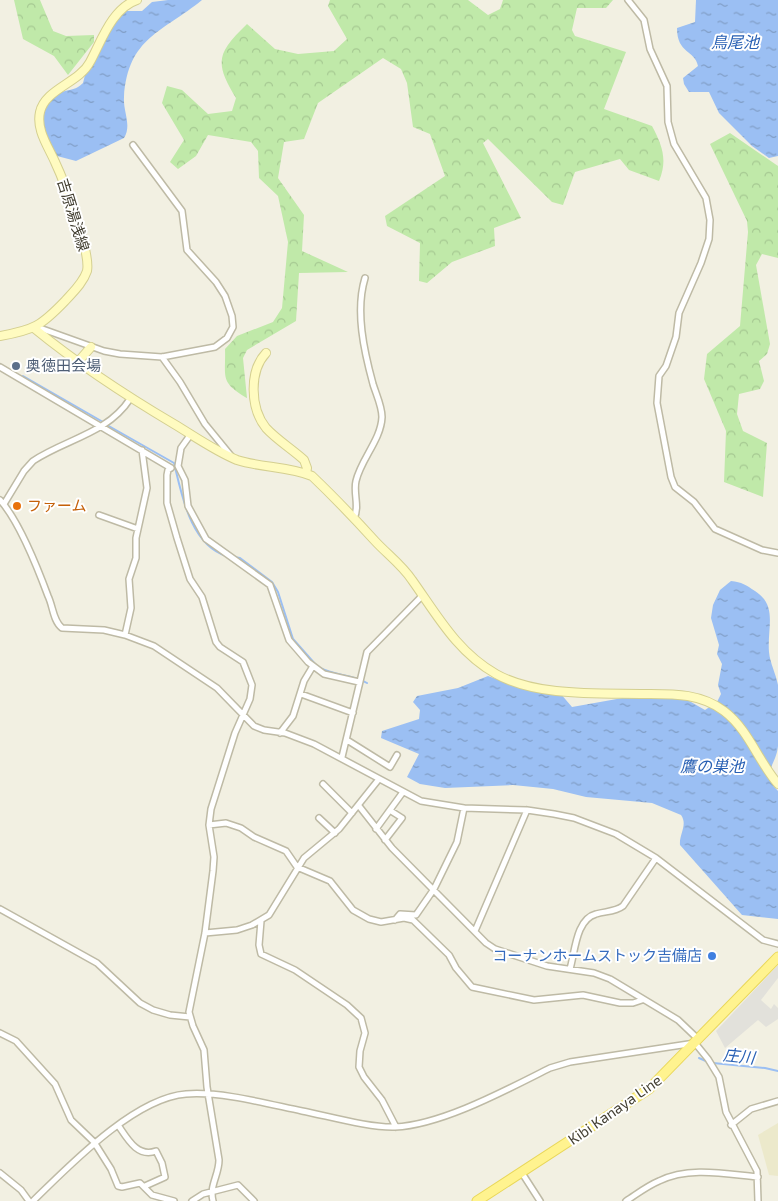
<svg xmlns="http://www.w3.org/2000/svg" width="778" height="1201" font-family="'Exo 2','Noto Sans JP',sans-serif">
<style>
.education{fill:#ece9cb}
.forest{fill:url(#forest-crowns)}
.parking{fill:#e2e1db}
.water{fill:url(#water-ripples)}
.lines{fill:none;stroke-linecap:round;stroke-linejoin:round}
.stream{stroke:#9bbff3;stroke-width:2}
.street-casing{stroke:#bebaa5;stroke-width:8}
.secondary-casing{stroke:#d4cf90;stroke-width:10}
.primary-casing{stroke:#e9d75a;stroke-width:11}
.street{stroke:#fff;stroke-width:5}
.secondary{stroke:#fffbc0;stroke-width:8}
.primary{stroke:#fff38f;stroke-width:9}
.service-dot{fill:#5c6f8a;stroke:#fff;stroke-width:2}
.food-dot{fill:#e8710a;stroke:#fff;stroke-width:2}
.shop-dot{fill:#3f7fe0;stroke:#fff;stroke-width:2}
.labels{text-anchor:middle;stroke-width:4;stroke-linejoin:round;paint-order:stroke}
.street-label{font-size:15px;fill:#444033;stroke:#fff}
.service-label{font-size:15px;fill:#4e5e75;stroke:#fff;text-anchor:start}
.food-label{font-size:15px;fill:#c56008;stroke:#fff;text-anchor:start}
.shop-label{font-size:15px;fill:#366cbe;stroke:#fff;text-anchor:end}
.water-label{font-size:16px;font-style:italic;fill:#2860b4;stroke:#fff}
</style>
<defs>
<pattern id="forest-crowns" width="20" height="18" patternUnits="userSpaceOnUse" patternTransform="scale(1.25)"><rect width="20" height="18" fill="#c0e9a9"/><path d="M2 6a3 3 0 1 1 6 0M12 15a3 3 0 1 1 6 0" fill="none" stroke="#a6c992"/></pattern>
<pattern id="water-ripples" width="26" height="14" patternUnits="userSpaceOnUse" patternTransform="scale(1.25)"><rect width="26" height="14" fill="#9bbff3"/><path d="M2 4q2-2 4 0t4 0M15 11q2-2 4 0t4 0" fill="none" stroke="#809dc5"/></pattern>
</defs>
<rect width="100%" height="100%" fill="#f2f0e2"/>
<path class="education" d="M778,1123V1176L769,1175L758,1135Z"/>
<path class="forest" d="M14,0H40L53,31L66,36L94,35V42L68,75L54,56L23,39Z
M330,0H468L488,15L500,9L503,0H613L606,8H577L572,30L575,36L626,52L604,109L652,126C662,145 668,160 659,181L629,170L620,159L575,172L563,205L552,202L488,139L483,143L521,218L494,228L495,246L452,262L427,283L419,281L420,243L387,226L385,216L445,176L430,134L413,127L407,83L401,69L383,58L318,103L304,139L284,142L278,178L304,215L302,251L348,272L299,273L296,321L247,350L243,358L247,398C219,382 226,377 225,349L237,336L273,322L282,308L288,242L278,196L259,178L258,151L251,142L208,135L196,156L178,169L170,162L184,140L162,103L167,86L182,90L208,114L232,111L236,98C214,62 217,53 247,24L275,49L298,54L334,51L347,39L328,6Z
M730,133L778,166V258L762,254L756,265L770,344L767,354L759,361L764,381L760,389L739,394L737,414L743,431L767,443L763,497L724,482L726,431L704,379L707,354L740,326L748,232L747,221L710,144Z"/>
<path class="parking" d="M778,965V978L761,1000L771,1009L774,1004L778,1008V1019L766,1027L758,1020L725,1048L716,1031Z"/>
<path class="water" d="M168,0H202C163,32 128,37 124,97C123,112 132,125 124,138L76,161L57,156L40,123C44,110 47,98 62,92C71,89 76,90 83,83L85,75L113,23L123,11H142L152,2Z
M696,0H778V156L769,158L752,146L719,113L709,92H689L684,84L683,78L698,66C695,50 677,54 677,28L695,22Z
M731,581C742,582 746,585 755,591C778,606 767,627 769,652C770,663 776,674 778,685C778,703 778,728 778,746C776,767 760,771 778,791V919L742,915L680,845C679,834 688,825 681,815L652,803L586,797L553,789L513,785L445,788L420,784L407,777L419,754L381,738L382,731L419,719L420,710L413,702L417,696L458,688L488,676L527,690L560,693L572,707L628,697L684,698L705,710L717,702L721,694L718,685L722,664L717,654L719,645L711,618L713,605L720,590Z"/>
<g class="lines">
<path class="stream" d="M23,376L103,422
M107,425L174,463C182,495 190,544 226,556
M234,557L240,558L272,582L278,592L293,639L316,665
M320,668C335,676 352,674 367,683
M699,1058L708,1062
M713,1063L765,1068L778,1071"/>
<g class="street-casing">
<path id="street" d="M628,0L644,20L650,49L667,86L668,122L674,144L706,198L710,220L709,239L701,263L679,313L676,337L666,366L659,376L657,403L671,477L675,487L694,502L715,529L762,550L778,553
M37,327L104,351L120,354L162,357L215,347L227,338L233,327L232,316L225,296L216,282L187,250L182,211L133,145
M162,357L180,382L205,424L232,457
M0,367L171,468
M191,434L181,448L178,466L185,480L188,506L206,539L270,585L289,640L308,662L324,674L359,682
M171,468L168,470L167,475V503L177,538L190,579L202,597L216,642L220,647L243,662L252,685L250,699L235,733L211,809L209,825L214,857L213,871L205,933L189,1012L193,1026L204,1050L207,1087L219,1160C219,1175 209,1186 213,1201
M0,500C19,521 38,569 48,596C53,606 53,621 62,628L104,630L125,635L154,646L217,688L254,726L264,730L285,733L314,744L421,801L464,808L527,810L554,814L574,818L616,834L656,858L763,940L778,944
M4,504L24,471L33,461C66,439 107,434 130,399
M99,515L138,529
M354,518C360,507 353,493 356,481C361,459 381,440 382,417C382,406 376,394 373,384C364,351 355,311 365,278
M125,635L131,608L129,579L136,558V538L147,488L142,450
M301,694L353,713
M280,733L293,716L304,681L313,666
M347,740L390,767L397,755
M342,757L367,652L422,596
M323,784L352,813
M359,806L392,848L486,943L495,949L547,966L594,973L610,979L678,1020L698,1039
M319,818L335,833
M209,825L226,823L241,828L254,837L286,851L297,867L330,881L353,910L369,919L381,922L404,918L413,920L449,955L456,968L472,987L534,1000L583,995L620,1003H633L642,1000
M376,829L403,792
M385,840L402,818L391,811
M0,909L97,963L140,1003L153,1010L170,1015L190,1017
M395,920L400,914L416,915L434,889L457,842L464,808
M261,921L259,945L261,954L295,970L347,1005L361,1018L365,1033L360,1051L359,1067L364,1077L382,1100L396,1127
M475,931L527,810
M205,933L237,930L252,925L269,915L304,858L339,829L379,779
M570,969C575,952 576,919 596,914C606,911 615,912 623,906L656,858
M0,1033L16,1041L55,1084L71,1120L94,1142L111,1169L118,1186L122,1187L140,1183L152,1195L174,1201
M118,1125C127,1138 137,1158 156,1151L162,1163L165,1177L145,1186
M731,1125L751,1109L778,1101
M0,1173L21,1190L29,1201
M522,1173L540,1201
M33,1201C69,1166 134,1098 186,1094C220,1091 268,1104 302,1111C328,1116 370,1128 395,1127C442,1125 508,1089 550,1068L570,1062L695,1043L708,1059L719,1077L726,1112L757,1171L758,1201
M192,1201L203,1194L238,1185L254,1201
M626,1201C637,1194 647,1186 659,1181C689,1166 726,1174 758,1177"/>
</g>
<g class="secondary-casing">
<path id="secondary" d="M35,329C79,365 125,395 174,424C194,436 215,451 237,460C262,468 287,466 312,476C334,497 355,519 375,541C387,554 402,565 412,580C437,615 457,652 496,674C537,697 599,693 645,694C673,694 700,693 724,711C749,730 758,761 778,784
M0,336C34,330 41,326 65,301C73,292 83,283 87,271C91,252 64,181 55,162C48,146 36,130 40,112C45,89 79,83 90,62C101,42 112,8 137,0
M266,353C249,371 250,408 266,428C277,440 292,449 304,460L307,468L306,474
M77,363L91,347"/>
</g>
<g class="primary-casing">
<path id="primary" d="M477,1201L649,1089L778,957"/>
</g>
<use href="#street" class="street"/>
<use href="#secondary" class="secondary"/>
<use href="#primary" class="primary"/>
</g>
<circle class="service-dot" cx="16" cy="366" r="5"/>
<circle class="food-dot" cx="17" cy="506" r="5"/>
<circle class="shop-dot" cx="712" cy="956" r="5"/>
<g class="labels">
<g class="street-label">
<text transform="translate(73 215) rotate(73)" y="5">吉原湯浅線</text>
<text transform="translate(615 1110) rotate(-35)" y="5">Kibi Kanaya Line</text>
</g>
<g class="service-label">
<text x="26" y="371">奥徳田会場</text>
</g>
<g class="food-label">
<text x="27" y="511">ファーム</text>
</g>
<g class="shop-label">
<text x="702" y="961">コーナンホームストック吉備店</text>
</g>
<g class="water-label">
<text x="735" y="48">鳥尾池</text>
<text x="712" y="772">鷹の巣池</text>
<text transform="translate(739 1056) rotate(6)" y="6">庄川</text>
</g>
</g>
</svg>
